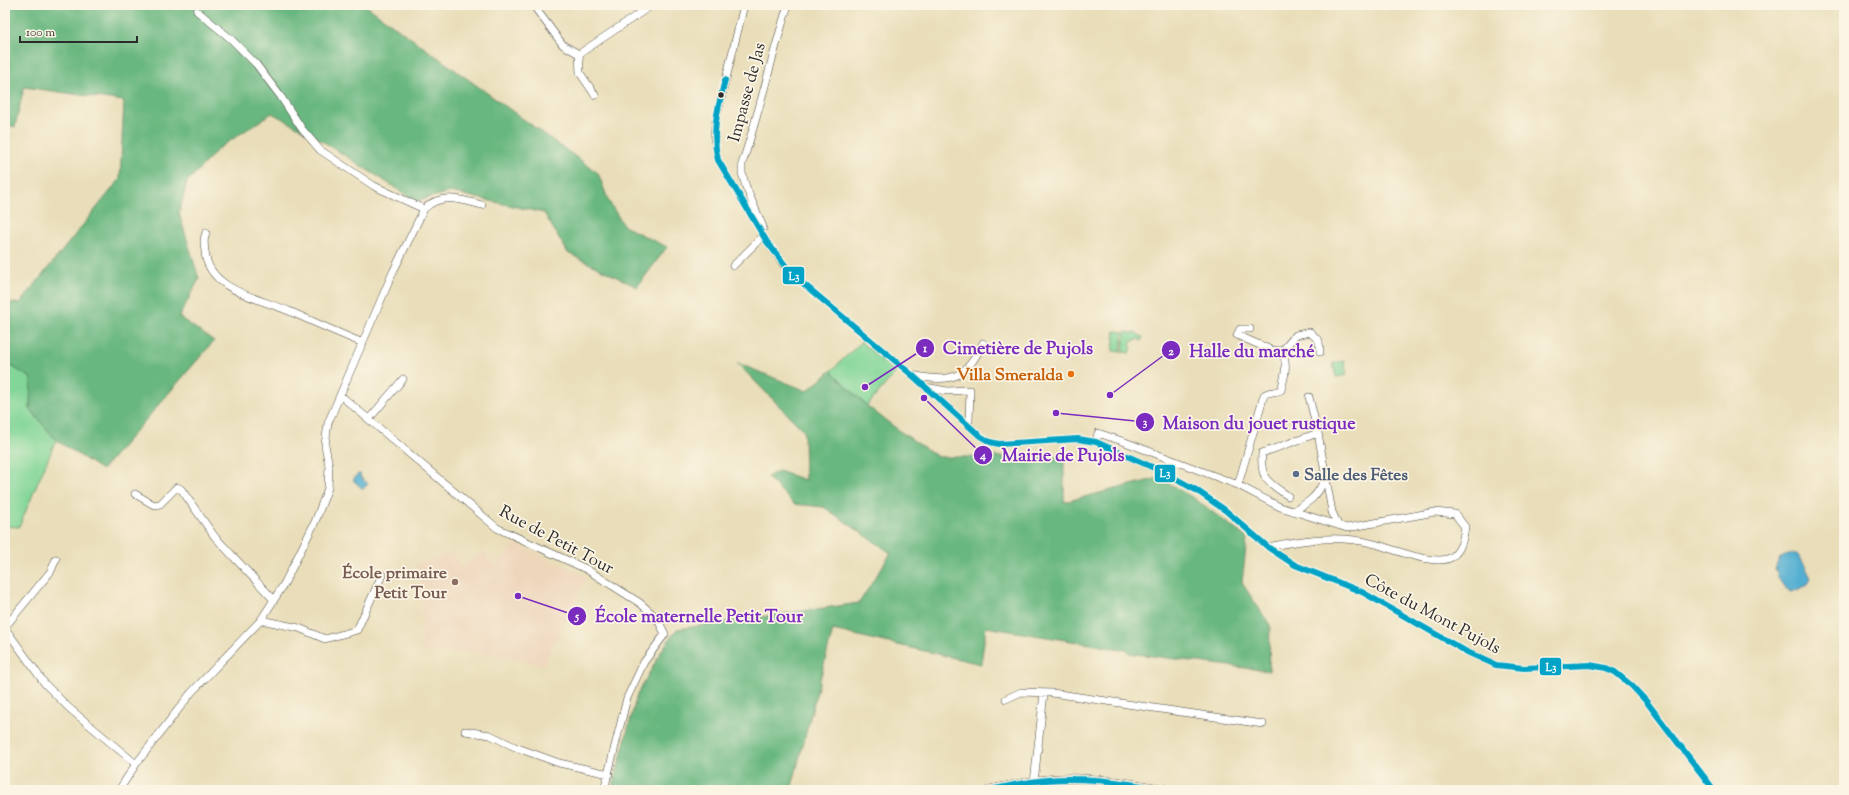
<svg xmlns="http://www.w3.org/2000/svg" width="1849" height="795" font-family="'Sorts Mill Goudy',serif">
<style>
.built{fill:#eed6bb}
.green{fill:#82d698;stroke:#568062}
.forest{fill:#69b780;stroke:#4a7156}
.water{fill:#53afd1;stroke:#3f6d7e}
.lines{fill:none;stroke-linecap:round;stroke-linejoin:round}
.street-casing{stroke:#484640;stroke-width:8}
.secondary-casing{stroke:#484640;stroke-width:10}
.street{stroke:#fff;stroke-width:7}
.secondary{stroke:#fff;stroke-width:9}
.bus-1-casing{stroke:#fcf5e5;stroke-width:9}
.bus-1{stroke:#02a3c6;stroke-width:6}
.bus-dot{fill:#2b2b2b;stroke:#fcf5e5;stroke-width:1.5}
.food-dot{fill:#e8710a;stroke:#fcf5e5;stroke-width:1.5}
.service-dot{fill:#5c6f8a;stroke:#fcf5e5;stroke-width:1.5}
.education-dot{fill:#8d6e63;stroke:#fcf5e5;stroke-width:1.5}
.labels{text-anchor:middle;stroke-width:3.5;stroke-linejoin:round;paint-order:stroke}
.street-label{font-size:17px;fill:#2b2b2b;stroke:#fcf5e5}
.food-label{font-size:17px;font-weight:bold;fill:#c56008;stroke:#fcf5e5;text-anchor:end}
.service-label{font-size:17px;font-weight:bold;fill:#4e5e75;stroke:#fcf5e5;text-anchor:start}
.education-label{font-size:17px;font-weight:bold;fill:#785e54;stroke:#fcf5e5;text-anchor:end}
.leader{fill:none;stroke:#7b2cbf;stroke-width:1.5}
.callout-dot{fill:#7b2cbf;stroke:#fcf5e5;stroke-width:1.5}
.mark-label{font-size:12px;text-anchor:middle;font-weight:bold;fill:#fff}
.callout-label{font-size:18px;text-anchor:middle;font-weight:bold;fill:#7b2cbf;stroke:#fcf5e5;stroke-width:3.5;stroke-linejoin:round;paint-order:stroke}
.line-badge{stroke:#fcf5e5;stroke-width:1.5}
.badge-label{font-size:11px;text-anchor:middle;font-weight:bold;fill:#fff}
</style>
<rect width="100%" height="100%" fill="#fcf5e5"/>
<filter id="ink" filterUnits="userSpaceOnUse"><feTurbulence type="fractalNoise" baseFrequency=".025" numOctaves="2"/><feDisplacementMap in="SourceGraphic" scale="8" xChannelSelector="R" yChannelSelector="G"/><feConvolveMatrix kernelMatrix="1 2 1 2 8 2 1 2 1" color-interpolation-filters="sRGB"/></filter>
<filter id="wash" filterUnits="userSpaceOnUse"><feTurbulence type="fractalNoise" baseFrequency=".012" numOctaves="4" result="noise"/><feDisplacementMap in="SourceGraphic" scale="16" xChannelSelector="R" yChannelSelector="G"/><feGaussianBlur stdDeviation="0.9" result="paint"/><feColorMatrix in="noise" values="0 0 0 0 0 0 0 0 0 0 0 0 0 0 0 0 0 1.4 0 .05"/><feComposite in="paint" operator="in"/></filter>
<g filter="url(#wash)">
<rect width="100%" height="100%" fill="#e9deb9"/>
<path class="built" d="M516,544L587,577L543,665L494,654L422,652V601L416,564L453,553L462,567L483,550L495,566Z"/>
<path class="green" d="M1115,331L1123,332L1121,352L1113,351Z
M1125,332L1135,333L1143,337L1141,341L1138,339L1132,341L1130,346L1132,348L1130,353L1123,352Z
M861,342L896,372L867,406L831,371Z
M1344,361L1347,375L1336,377L1333,363Z
M5,362L31,378L30,409L56,440L19,527L5,526Z"/>
<path class="forest" d="M5,5H365L598,173L609,202L624,226L667,247L637,287L568,253L544,213L450,192L416,201L316,137L272,113L219,148L187,182L179,213L199,279L179,317L214,341L102,470L56,440L30,409L31,378L5,362V303H20L120,179L124,101L24,87L15,127L5,124Z
M737,363L807,391L831,371L867,406L901,432L938,457H1064V502L1159,478L1195,499L1247,538L1242,583L1270,625L1269,671L1129,653L1126,650L986,627L981,664L833,630L791,790H612L637,695L662,650L677,629L859,603L891,553L824,507L794,504L767,477L779,471L805,480L804,431Z"/>
<path class="water" d="M359,473L361,475L360,477L368,484L363,489L353,480Z
M1788,554H1797L1804,564L1811,578L1808,585L1792,592C1782,588 1779,579 1775,569L1779,559Z"/>
</g>
<g filter="url(#ink)">
<g class="lines">
<g class="street-casing">
<path id="street" d="M533,5L563,45L579,54
M744,5L715,124L714,138L718,160L767,242L784,265L793,275L912,375L980,436L990,442L999,444L1078,439L1096,442L1163,472L1196,490L1225,510L1269,548L1295,565L1362,592L1467,652L1496,665L1524,668L1590,665L1606,668L1615,672L1632,686L1646,701L1714,790
M197,11L231,39L256,64L281,97L302,129L320,150L374,186L424,209
M579,54L652,5
M579,54L580,73L595,95
M206,233C203,239 204,244 205,251C207,290 261,299 289,311C314,322 338,333 363,343
M733,266L760,239L763,227L746,187L742,173V164C760,111 771,58 788,5
M1250,329H1240L1237,335L1271,350L1282,351
M1282,351L1296,335L1310,332L1319,341L1320,352
M912,375C951,383 965,380 983,343
M925,387L947,391L970,390L969,421L967,423
M340,395L497,528L586,569L640,603L657,618L665,634L644,662L627,698L604,790
M1309,397L1318,433L1332,512L1338,525
M369,419L403,379
M1096,442L1098,433L1125,442L1238,485L1280,507L1347,528L1435,512L1455,514L1465,527C1463,539 1462,549 1452,557C1436,567 1393,549 1375,544C1341,535 1307,539 1273,546L1269,548
M1238,485L1264,395C1269,391 1275,393 1281,390C1285,376 1288,364 1282,351
M135,494L154,505L160,504L177,487L181,489L215,537L274,600
M1288,496C1268,482 1260,480 1262,453L1318,433
M1293,511C1310,502 1318,496 1325,478
M261,620L299,628L325,639L357,630L382,575
M5,627L51,571L56,559
M5,628L45,684L69,708L136,764
M1006,699L1021,692L1052,693L1263,724
M465,731L490,735L515,747L559,763L609,774
M1034,782L1044,693
M119,790L136,764L191,693L261,620L284,584L315,522L328,488L329,466L325,445L328,423L393,272L424,209C440,192 463,200 482,205"/>
</g>
<g class="secondary-casing">
<path id="secondary" d="M990,790C1013,785 1036,780 1059,779C1095,777 1133,785 1168,790"/>
</g>
<use href="#street" class="street"/>
<use href="#secondary" class="secondary"/>
<g class="bus-1-casing">
<path id="bus-1" d="M725,80C718,107 711,132 718,160L767,242L793,275L912,375L980,436L990,442L999,444L1078,439L1096,442L1163,472L1196,490L1225,510L1269,548L1295,565L1362,592L1467,652L1496,665L1524,668L1590,665L1606,668L1615,672L1632,686L1646,701L1714,790
M990,790C1017,784 1045,778 1073,779C1105,779 1136,785 1168,790"/>
</g>
<use href="#bus-1" class="bus-1"/>
</g>
</g>
<circle class="bus-dot" cx="721" cy="95" r="3.5"/>
<circle class="food-dot" cx="1071" cy="374" r="4"/>
<circle class="service-dot" cx="1296" cy="474" r="4"/>
<circle class="education-dot" cx="455" cy="582" r="4"/>
<g class="labels">
<g class="street-label">
<text transform="translate(746 92) rotate(-75)" y="6">Impasse de Jas</text>
<text transform="translate(557 539) rotate(28)" y="6">Rue de Petit Tour</text>
<text transform="translate(1433 613) rotate(28)" y="6">Côte du Mont Pujols</text>
</g>
<g class="food-label">
<text x="1063" y="380">Villa Smeralda</text>
</g>
<g class="service-label">
<text x="1304" y="480">Salle des Fêtes</text>
</g>
<g class="education-label">
<text x="447" y="578">École primaire<tspan x="447" dy="20">Petit Tour</tspan></text>
</g>
</g>
<path class="leader" d="M865 387L925 348M1110 395L1171 350M1056 413L1145 422M924 398L983 455M518 596L577 616"/>
<g class="callout-dot">
<circle cx="865" cy="387" r="4"/>
<circle cx="1110" cy="395" r="4"/>
<circle cx="1056" cy="413" r="4"/>
<circle cx="924" cy="398" r="4"/>
<circle cx="518" cy="596" r="4"/>
<circle cx="925" cy="348" r="10"/>
<circle cx="1171" cy="350" r="10"/>
<circle cx="1145" cy="422" r="10"/>
<circle cx="983" cy="455" r="10"/>
<circle cx="577" cy="616" r="10"/>
</g>
<g class="mark-label">
<text x="925" y="352">1</text>
<text x="1171" y="355">2</text>
<text x="1145" y="426">3</text>
<text x="983" y="459">4</text>
<text x="577" y="620">5</text>
</g>
<g class="callout-label">
<text x="1018" y="354">Cimetière de Pujols</text>
<text x="1252" y="357">Halle du marché</text>
<text x="1259" y="429">Maison du jouet rustique</text>
<text x="1063" y="461">Mairie de Pujols</text>
<text x="699" y="622">École maternelle Petit Tour</text>
</g>
<g class="line-badge">
<rect x="782" y="266" width="23" height="19" rx="4" fill="#02a3c6"/>
<rect x="1154" y="464" width="22" height="19" rx="4" fill="#02a3c6"/>
<rect x="1539" y="657" width="23" height="19" rx="4" fill="#02a3c6"/>
</g>
<g class="badge-label">
<text x="794" y="280">L3</text>
<text x="1165" y="477">L3</text>
<text x="1551" y="671">L3</text>
</g>
<rect width="1849" height="795" fill="none" stroke="#fcf5e5" stroke-width="20"/>
<path d="M20 36v6h117v-6" fill="none" stroke="#2b2b2b" stroke-width="2"/>
<text x="26" y="36" font-size="12" fill="#2b2b2b" stroke="#fcf5e5" stroke-width="3" paint-order="stroke">100 m</text>
</svg>
